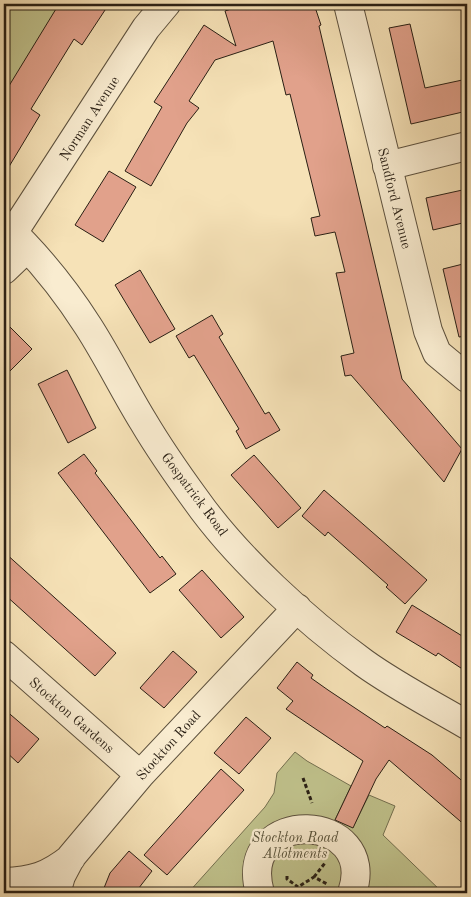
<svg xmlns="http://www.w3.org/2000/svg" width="471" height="897" font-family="'Old Standard TT',serif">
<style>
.green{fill:#c0c28c;stroke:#747050}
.building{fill:#e1a18b;stroke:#291f14}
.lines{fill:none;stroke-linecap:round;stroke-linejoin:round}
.minor-casing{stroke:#5c503d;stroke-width:30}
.path{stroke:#291f14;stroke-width:3;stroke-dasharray:4 2.5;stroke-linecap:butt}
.minor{stroke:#f9ecd0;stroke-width:28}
.labels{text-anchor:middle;stroke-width:4.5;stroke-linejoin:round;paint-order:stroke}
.street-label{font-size:14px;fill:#291f14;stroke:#f9ecd0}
.park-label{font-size:14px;font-style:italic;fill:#565038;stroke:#f9ecd0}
</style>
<rect width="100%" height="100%" fill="#f6e2b7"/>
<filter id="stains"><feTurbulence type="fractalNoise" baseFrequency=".004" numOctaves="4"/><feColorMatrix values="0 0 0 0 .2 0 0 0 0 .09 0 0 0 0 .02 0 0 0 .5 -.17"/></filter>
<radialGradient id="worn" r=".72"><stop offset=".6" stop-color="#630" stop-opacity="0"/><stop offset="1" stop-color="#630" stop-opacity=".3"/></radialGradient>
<path class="green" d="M4,4H88L64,32L16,109L4,125Z
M295,752L307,761L351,786L335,820L353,827L369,795L395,806L383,835L443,893H188L265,807L274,793L277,773Z"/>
<path class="building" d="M59,4H109L82,45L74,39L31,109L40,115L4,175V94Z
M247,4H314L321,25L319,26L402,379L462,449L444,482L351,375L345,376L341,356L354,353L336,273L345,272L335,232L315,236L311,218L320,216L290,94L286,95L273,41L215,60L189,101L199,108L187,123L151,186L125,171L162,107L154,102L204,25L236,46L225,11Z
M410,24L425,88L467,79V111L411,124L389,28Z
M109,171L136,187L103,242L75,225Z
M467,189V222L433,230L426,198Z
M467,263V336L459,337L443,269Z
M140,270L175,329L150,343L115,285Z
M212,315L223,334L219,337L265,414L269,412L280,430L246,449L236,431L239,429L194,355L189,358L176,336Z
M4,321L32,349L4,377Z
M67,370L96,428L68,443L38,384Z
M84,454L97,471L95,473L160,558L162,556L176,574L150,593L58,473Z
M254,455L301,508L278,528L231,475Z
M324,490L427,580L405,604L386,587L388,585L328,532L325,536L302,516Z
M4,552L116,653L95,676L4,594Z
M202,570L244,617L221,638L179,590Z
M412,605L467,639V672L438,653L436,656L396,632Z
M173,651L197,672L164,708L140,688Z
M297,662L313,675L311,678L328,690L385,728L387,726L432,755L467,785V827L389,760L376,779L353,828L335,820L363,761L286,709L293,701L277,688Z
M4,709L39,739L18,763L4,750Z
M246,717L271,738L239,774L214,753Z
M221,769L244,790L167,875L144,855Z
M129,851L152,871L135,893H102L110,873Z"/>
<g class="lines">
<g class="minor-casing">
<path id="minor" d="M348,4L428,331L437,353L467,378
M387,166L467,146
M4,224C35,253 65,290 88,326C108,357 124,390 143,421C159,448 177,474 196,500C237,558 306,621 364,663C396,686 433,705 467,725
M13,233L146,28L166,4
M4,270L27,248
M4,655L140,775
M4,882C33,881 48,876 71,858
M56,893L61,876L71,857L140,775L297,608
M260,893C235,805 380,811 352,893"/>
</g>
<path class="path" d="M303,778L312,803
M287,876V879L298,887L314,877L327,884
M314,877L325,863
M295,893L298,887"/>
<use href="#minor" class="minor"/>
</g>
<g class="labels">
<g class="street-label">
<text transform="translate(89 118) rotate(-57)" y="5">Norman Avenue</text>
<text transform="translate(395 198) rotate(76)" y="5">Sandford Avenue</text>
<text transform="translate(195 494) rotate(53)" y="5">Gospatrick Road</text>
<text transform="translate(72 715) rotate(41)" y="5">Stockton Gardens</text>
<text transform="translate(168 745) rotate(-48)" y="5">Stockton Road</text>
</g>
<g class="park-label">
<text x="295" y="842">Stockton Road<tspan x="295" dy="16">Allotments</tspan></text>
</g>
</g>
<rect width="471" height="897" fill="none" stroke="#f6e2b7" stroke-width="20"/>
<rect x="5" y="5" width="461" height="887" fill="none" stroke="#291f14" stroke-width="2.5"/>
<rect x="10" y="10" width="451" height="877" fill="none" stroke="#291f14"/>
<rect width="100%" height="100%" filter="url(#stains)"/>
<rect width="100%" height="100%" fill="url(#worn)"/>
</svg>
